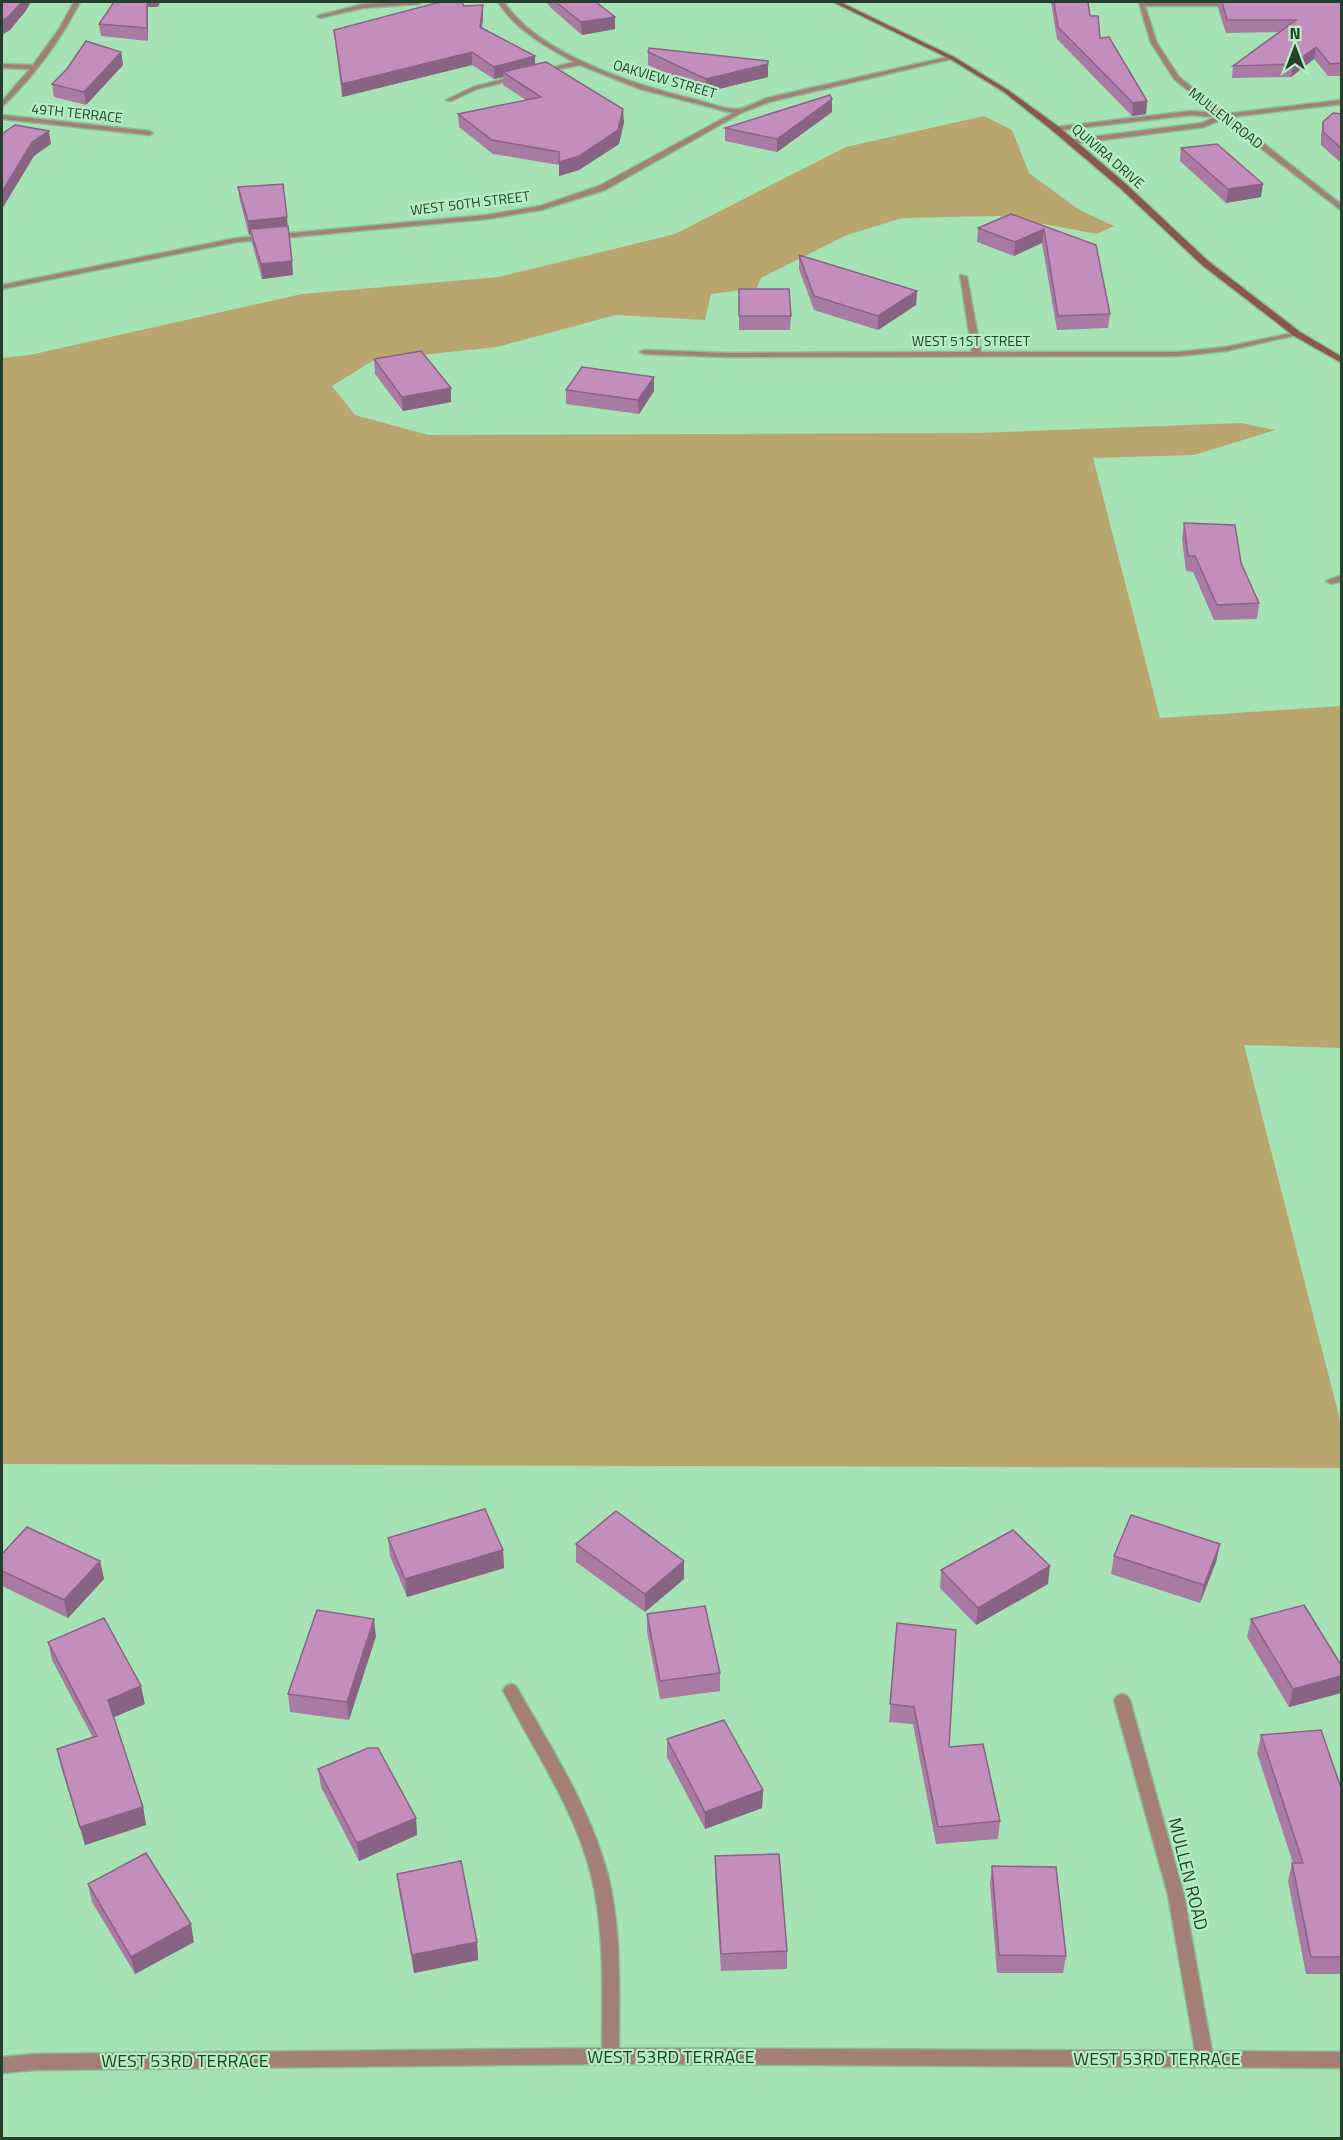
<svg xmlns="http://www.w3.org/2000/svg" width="1343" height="2140" font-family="'Titillium Web',sans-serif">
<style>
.green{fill:#b9a66f}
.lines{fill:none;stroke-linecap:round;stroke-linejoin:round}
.minor-casing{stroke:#8abf96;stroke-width:3}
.secondary-casing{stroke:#8abf96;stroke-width:3}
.minor{fill:#a47f78;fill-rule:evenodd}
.secondary{fill:#8b574d;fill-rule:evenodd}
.wall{fill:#a97aa2}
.shaded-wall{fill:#896384}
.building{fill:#c48ebc;stroke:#896384;stroke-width:1.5}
.labels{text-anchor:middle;stroke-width:4.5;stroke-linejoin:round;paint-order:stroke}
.far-street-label{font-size:14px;fill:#263e2c;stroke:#b3f0c1}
.near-street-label{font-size:18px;fill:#263e2c;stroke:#b3f0c1}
</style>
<rect width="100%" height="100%" fill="#a6e3b4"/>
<path class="green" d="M984,116L1012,130L1029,173L1078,209L1114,226L1097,234L999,216L902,218L847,235L761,278L757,288L711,294L705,320L616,315L497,347L374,360L332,386L355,415L428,435L979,433L1241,423L1275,430L1194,455L1093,458L1160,718L1341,706V1048L1244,1045L1341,1424V1468L2,1464V358L30,355L302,294L499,277L675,234L846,147Z"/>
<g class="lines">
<g class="minor-casing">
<path id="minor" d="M74,2H80C60,41 35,75 4,105L2,106V101L30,69L2,68V64L33,65L59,29Z
M399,2H422L419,4L363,8L320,18L317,16L363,4Z
M498,2H504C539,55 637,86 697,100C709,103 725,110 737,109C746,109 758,101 767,98L952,56L955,58L769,102L741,113L605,190L541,210L487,219L237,242L2,289V285L237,238L487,215L540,206L599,186L733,113L640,89L580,65L539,73V71L574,62C545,46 516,30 498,2Z
M1139,3H1237L1238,4L1235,6H1145L1157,43L1179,77L1225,114L1342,100V104L1230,117L1342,205V211L1223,119L1204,127L1071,144H1068V140L1202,123L1215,117L1191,115L1053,131L1052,129L1056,127L1191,111L1216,113L1174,79L1151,43Z
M519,75L521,76V78L477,89L451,101L446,100L473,87Z
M2,115L149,131L153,133L149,135L2,119Z
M960,275L967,277L981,352H1179L1226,347L1297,332L1301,334L1226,351L1179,356L726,357L644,354L640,352L644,350L726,353L972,352Z
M1342,575V581L1331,584L1326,581Z
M511,1684L516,1686C550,1746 590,1807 608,1875C622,1932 619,1990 619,2048L1195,2051L1168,1895L1114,1700L1117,1696L1122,1694L1127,1696L1130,1700L1184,1895L1212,2051L1342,2052V2068L610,2064L35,2070L2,2073V2057L35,2054L602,2048C602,1990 605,1932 591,1875C575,1809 534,1751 503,1690L506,1686Z"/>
</g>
<g class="secondary-casing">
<path id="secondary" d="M833,2H840L954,57L1008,90L1059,127L1126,184L1208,261L1300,332L1342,357V363L1294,336L1202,265L1120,188L1053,131L1004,92L950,59Z"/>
</g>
<use href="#minor" class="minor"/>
<use href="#secondary" class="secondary"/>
</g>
<path class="wall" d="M114,2H160L158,7H148V41L101,36L99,24Z
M546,2H596L615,29L582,35L552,9Z
M1051,2H1088L1090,16L1100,38L1147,101L1146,114L1132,116L1057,39Z
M1219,2H1341V76H1328L1314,59L1291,77L1232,78L1233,66L1279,32L1226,33L1218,8Z
M483,5V18L482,28L535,56V65L624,122L619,144L579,170L559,176V165L493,154L459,127L458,114L526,100L503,85V77L494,79L472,65L342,97L334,30L464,6Z
M121,52L123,65L86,105L54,97L52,84Z
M648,52L768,77L706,92L648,65Z
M832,112L777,152L725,141V128Z
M1341,114V163L1321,145V135L1323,122Z
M1181,148L1261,197L1226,203L1180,161Z
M283,184L293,275L262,279L252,243L251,234L249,235L240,201L238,187Z
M1011,214L1096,245L1110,314L1108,328L1057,330L1042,243L1014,256L977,242L978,228Z
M799,255L917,291L916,305L878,330L814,310L799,269Z
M739,289L791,316L790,330H739Z
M374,359L451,402L403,411L375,374Z
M654,377V391L639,414L566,404V390Z
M1184,523L1259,603L1257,619L1214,620L1193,572L1186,571L1182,539Z
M388,1538L503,1550L504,1568L407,1597L390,1556Z
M576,1544L684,1561V1579L645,1612L576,1562Z
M1220,1544L1216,1562L1200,1603L1111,1574L1114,1556Z
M2,1554L100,1561L104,1579L68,1618L2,1586Z
M941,1570L1048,1584L976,1625L940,1588Z
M647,1614L720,1673V1691L660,1699L647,1632Z
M1251,1619L1341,1665V1693L1289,1707L1247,1637Z
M897,1623L949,1747L1000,1821L998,1839L936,1844L913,1724L889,1722Z
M376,1636L349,1720L290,1712L288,1694Z
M48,1642L145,1704L114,1717L143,1807L146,1825L85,1845L61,1767L57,1749L93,1738L52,1660Z
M1261,1735L1341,1788V1974H1306L1288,1881L1292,1863H1293L1257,1753Z
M667,1739L763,1790L762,1808L705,1829L667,1757Z
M318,1769L416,1818L417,1835L359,1861L321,1787Z
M715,1856L787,1951V1969L721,1971L715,1874Z
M992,1866L1066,1956L1063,1973H997L990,1884Z
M397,1874L477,1942L478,1960L414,1973L399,1891Z
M88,1884L194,1942L135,1974L92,1902Z"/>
<path class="shaded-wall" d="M22,2H31L25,12L10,30L2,35V21Z
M147,2H160L158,7H148V41L147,28Z
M483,5V18L480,39V27Z
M615,17V29L582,35L581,22Z
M1316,47L1314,59L1291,77L1293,64Z
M121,52L123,65L86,105L84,92Z
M472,52V65L342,97V84Z
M535,56V69L503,72V77L494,79V67Z
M768,64V77L706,92V79Z
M832,99V112L777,152V139Z
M1147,101L1146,114L1132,116L1133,103Z
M623,109L624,122L619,144L579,170L559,176V162Z
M49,131L51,144L34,156L2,209V192L32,142Z
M1263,184L1261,197L1226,203L1228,189Z
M287,217L288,231L250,229L251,234L249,235L248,221Z
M1044,229L1042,243L1014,256L1015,242Z
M292,261L293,275L262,279L261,264Z
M917,291L916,305L878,330V316Z
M654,377V391L639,414L638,400Z
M451,388V402L403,411L402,397Z
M1220,1544L1216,1562L1200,1603L1204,1585Z
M503,1550L504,1568L407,1597L405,1579Z
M100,1561L104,1579L68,1618L64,1600Z
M684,1561V1579L645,1612V1594Z
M1050,1566L1048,1584L976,1625L978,1608Z
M374,1619L376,1636L349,1720L347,1702Z
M1341,1676V1693L1289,1707L1293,1689Z
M141,1686L145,1704L112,1718L108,1700Z
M763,1790L762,1808L705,1829V1812Z
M143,1807L146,1825L85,1845L80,1827Z
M416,1818L417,1835L359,1861L357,1843Z
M191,1924L194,1942L135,1974L131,1957Z
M477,1942L478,1960L414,1973L412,1955Z"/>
<path class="building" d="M2,2H22L8,17L2,21Z
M114,2H147V28L99,24Z
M440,2H462L464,6L483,5L480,27L535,56L494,67L472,52L342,84L334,30Z
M556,2H596L615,17L581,22Z
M1054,2H1088L1090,16H1098L1100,38L1109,37L1147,101L1133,103L1058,27Z
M1222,2H1341V63L1330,64L1316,47L1293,64L1233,66L1296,20H1227Z
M86,41L121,52L84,92L52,84L67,69Z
M649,48L768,61V64L706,79L648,52Z
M546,62L623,109L618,130L579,156L559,162V152L492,140L458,114L541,97L503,72Z
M830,95L832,99L777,139L725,128Z
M1333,113L1341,114V148L1323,132V122Z
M15,125L49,131L32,142L2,192V134Z
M1217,144L1263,184L1228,189L1181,148Z
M283,184L287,217L248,221L238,187Z
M1011,214L1096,245L1110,314L1058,316L1044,229L1015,242L978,228Z
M288,226L292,261L261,264L250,229Z
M799,255L917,291L878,316L814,296Z
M739,289H789L791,316H739Z
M421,351L451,388L402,397L374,359Z
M582,367L654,377L638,400L566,390Z
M1184,523L1235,525L1241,563L1259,603L1217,605L1195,556H1188Z
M485,1509L503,1550L405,1579L388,1538Z
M616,1511L684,1561L645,1594L576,1544Z
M1131,1515L1220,1544L1204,1585L1114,1556Z
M27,1527L100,1561L64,1600L2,1571V1554Z
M1013,1530L1050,1566L978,1608L941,1570Z
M1304,1605L1341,1665V1676L1293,1689L1251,1619Z
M705,1606L720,1673L660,1681L647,1614Z
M317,1610L374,1619L347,1702L288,1694Z
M104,1618L141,1686L108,1700L143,1807L80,1827L57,1749L97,1736L48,1642Z
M897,1623L956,1630L949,1747L983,1744L1000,1821L938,1827L914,1707L890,1704Z
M724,1720L763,1790L705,1812L667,1739Z
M1321,1730L1341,1788V1957H1311L1292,1863H1303L1261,1735Z
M368,1748H378L416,1818L357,1843L318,1769Z
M146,1853L191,1924L131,1957L88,1884Z
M779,1854L787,1951L721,1954L715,1856Z
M461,1861L477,1942L412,1955L397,1874Z
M992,1866L1056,1867L1066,1956L999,1955Z"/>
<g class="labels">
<g class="far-street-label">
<text transform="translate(665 79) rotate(16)" y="5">OAKVIEW STREET</text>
<text transform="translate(77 113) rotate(6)" y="5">49TH TERRACE</text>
<text transform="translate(1226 118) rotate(38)" y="5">MULLEN ROAD</text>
<text transform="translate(1108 156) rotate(41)" y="5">QUIVIRA DRIVE</text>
<text transform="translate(470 203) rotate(-7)" y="5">WEST 50TH STREET</text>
<text x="971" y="346">WEST 51ST STREET</text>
</g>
<g class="near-street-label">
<text transform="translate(1188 1874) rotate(76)" y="6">MULLEN ROAD</text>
<text x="671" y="2063">WEST 53RD TERRACE</text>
<text x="1157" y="2065">WEST 53RD TERRACE</text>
<text x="185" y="2067">WEST 53RD TERRACE</text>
</g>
</g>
<rect width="1343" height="2140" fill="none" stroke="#263e2c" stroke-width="6"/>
<g transform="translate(1295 48)" stroke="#b3f0c1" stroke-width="4.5" paint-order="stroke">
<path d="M0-4.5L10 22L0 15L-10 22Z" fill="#263e2c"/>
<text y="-9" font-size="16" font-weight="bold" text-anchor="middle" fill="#263e2c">N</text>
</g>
</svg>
